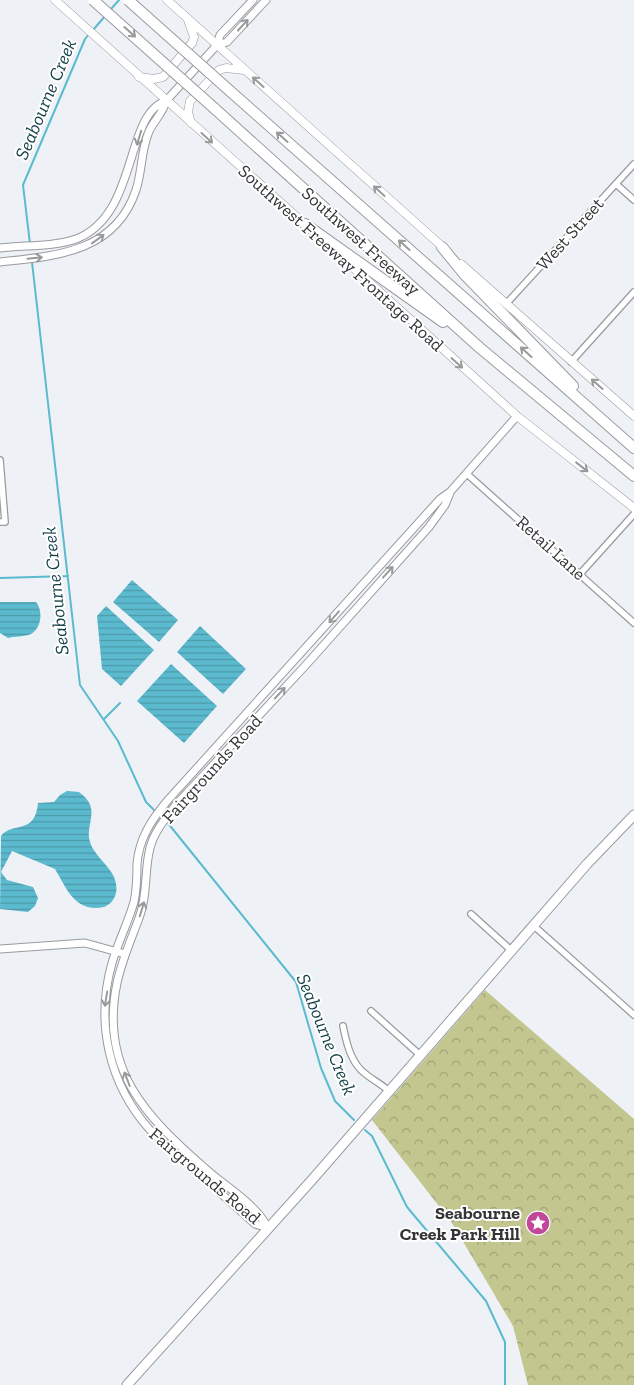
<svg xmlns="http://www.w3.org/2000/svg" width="634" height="1385" font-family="'Zilla Slab',serif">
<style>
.forest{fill:url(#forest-crowns)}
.water{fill:url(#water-rules)}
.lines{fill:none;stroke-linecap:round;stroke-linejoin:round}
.stream{stroke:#5cbacf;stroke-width:2}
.minor-casing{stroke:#989ba0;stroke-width:8}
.tertiary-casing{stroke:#989ba0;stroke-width:9}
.secondary-casing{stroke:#989ba0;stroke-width:9}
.primary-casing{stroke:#989ba0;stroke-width:11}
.motorway-casing{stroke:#989ba0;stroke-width:12}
.minor{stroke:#fff;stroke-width:5.5}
.tertiary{stroke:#fff;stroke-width:7}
.secondary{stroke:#fff;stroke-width:8}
.primary{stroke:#fff;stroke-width:9}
.motorway{stroke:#fff;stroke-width:10}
.motorway-bridge-casing{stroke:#989ba0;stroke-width:12;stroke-linecap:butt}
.motorway-bridge{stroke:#fff;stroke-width:10}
.oneway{stroke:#999a9a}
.labels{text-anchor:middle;stroke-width:4;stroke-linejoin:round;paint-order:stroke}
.street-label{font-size:18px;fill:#333436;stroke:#fff}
.poi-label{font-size:18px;font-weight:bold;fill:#333436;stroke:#fff;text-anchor:end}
.water-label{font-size:19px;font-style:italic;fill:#133f48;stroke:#fff}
</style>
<defs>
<pattern id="forest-crowns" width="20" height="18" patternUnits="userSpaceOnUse" patternTransform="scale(1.25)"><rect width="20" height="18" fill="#c3c78f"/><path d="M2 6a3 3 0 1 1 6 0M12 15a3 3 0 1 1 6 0" fill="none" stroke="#9fa276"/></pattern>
<pattern id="water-rules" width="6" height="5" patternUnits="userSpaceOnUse" patternTransform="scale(1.25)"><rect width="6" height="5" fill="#5cbacf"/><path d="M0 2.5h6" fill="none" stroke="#4d98a9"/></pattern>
</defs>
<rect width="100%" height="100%" fill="#eef2f7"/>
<path class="forest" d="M485,990L634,1119V1385H528L513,1326L452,1223L372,1120Z"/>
<path class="water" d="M132,580L178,620L159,642L113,602Z
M0,602H36C43,610 42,628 31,634C25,637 14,636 8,638L0,633Z
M106,606L154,650L121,686L102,669L97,616Z
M200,626L246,669L223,694L177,652Z
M171,664L217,706L184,743L137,701Z
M67,791L79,792C103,809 84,825 90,842C96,861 120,870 116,893C114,900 111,904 104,907C75,913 67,889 55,869L12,851L1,872L7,880L33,887L38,898L35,906L28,912L0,909L1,836C12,821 35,836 38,803L54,802L60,795Z"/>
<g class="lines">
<path class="stream" d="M111,9L119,0
M93,30L106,15
M30,244L23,185L85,39L89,34
M32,262L80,685L118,741L146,802L156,812
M0,578L68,576
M104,719L120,703
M167,822L296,982L321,1068L335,1101L354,1120
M365,1130L372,1136L407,1207L486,1301L505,1342V1385"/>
<g class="minor-casing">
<path id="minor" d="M616,184L634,200
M506,304L634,164
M571,362L634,292
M0,460L5,522H0
M467,474L634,623
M580,574L634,514
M471,914L512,951
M534,926L634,1015
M371,1011L420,1055
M343,1026C346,1041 350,1059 361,1070C369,1078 380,1083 389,1091"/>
</g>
<g class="tertiary-casing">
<path id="tertiary" d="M217,45L220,35L253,0
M0,248C24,245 53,247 76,239C139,215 124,114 166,101
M0,262C55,256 115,253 136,190C142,172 141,152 148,134C152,122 163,114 166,101L217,45L227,42L266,0
M0,949L85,943L125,954
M268,1228L255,1224L150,1130C109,1084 95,1023 112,963C118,942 128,923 134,902C137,889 137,877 137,864C139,838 152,819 168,800L440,499L450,492L517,416
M268,1228C255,1203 227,1188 206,1169C146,1117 99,1069 117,983C122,960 131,940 139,918C148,895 144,871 150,848C154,832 165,819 175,806L305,666L429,527L445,505L450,493"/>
</g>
<g class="secondary-casing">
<path id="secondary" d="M55,0L309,228
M167,0L445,249
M139,77L154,79L163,77L192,43L194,37L188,20
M191,123L188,112L190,101L219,70L226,68L244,70
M327,244L517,416L634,508
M461,264L634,416"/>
</g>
<g class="primary-casing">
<path id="primary" d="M127,1385L311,1181L587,864L634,815"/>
</g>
<g class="motorway-casing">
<path id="motorway" d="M230,91L634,448
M214,108L480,348L634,476
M305,224L443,322
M442,247L465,275L573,386"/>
</g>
<use href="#minor" class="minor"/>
<use href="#tertiary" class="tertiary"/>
<use href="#secondary" class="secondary"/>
<use href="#primary" class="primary"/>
<use href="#motorway" class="motorway"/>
<g class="motorway-bridge-casing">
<path id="motorway-bridge" d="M93,0L214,108
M128,0L230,91"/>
</g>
<use href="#motorway-bridge" class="motorway-bridge"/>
</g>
<defs><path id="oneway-shaft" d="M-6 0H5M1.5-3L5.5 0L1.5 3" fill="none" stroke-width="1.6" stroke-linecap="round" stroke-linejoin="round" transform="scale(1.25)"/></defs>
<g class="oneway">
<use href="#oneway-shaft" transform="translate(243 25) rotate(-47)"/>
<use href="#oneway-shaft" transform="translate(130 32) rotate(42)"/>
<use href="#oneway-shaft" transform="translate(258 82) rotate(-138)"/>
<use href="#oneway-shaft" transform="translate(282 137) rotate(-138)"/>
<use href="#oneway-shaft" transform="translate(139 138) rotate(107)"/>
<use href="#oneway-shaft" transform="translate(207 138) rotate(42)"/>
<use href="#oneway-shaft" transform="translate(379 191) rotate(-138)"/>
<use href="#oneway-shaft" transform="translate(98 239) rotate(-36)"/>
<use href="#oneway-shaft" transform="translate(404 245) rotate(-138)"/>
<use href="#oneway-shaft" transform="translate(35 258) rotate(-6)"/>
<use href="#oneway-shaft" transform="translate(526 352) rotate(-138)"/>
<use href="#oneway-shaft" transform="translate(457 363) rotate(42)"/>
<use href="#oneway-shaft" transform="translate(597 384) rotate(-139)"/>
<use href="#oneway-shaft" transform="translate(582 467) rotate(38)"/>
<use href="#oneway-shaft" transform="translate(388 572) rotate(-48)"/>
<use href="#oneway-shaft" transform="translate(334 617) rotate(131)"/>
<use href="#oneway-shaft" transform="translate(280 693) rotate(-47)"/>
<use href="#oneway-shaft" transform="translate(142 909) rotate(-73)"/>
<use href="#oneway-shaft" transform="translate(106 999) rotate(99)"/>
<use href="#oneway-shaft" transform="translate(127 1079) rotate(-111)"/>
</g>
<defs>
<g id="sight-disc" transform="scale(1.25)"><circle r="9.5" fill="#c1479a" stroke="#fff"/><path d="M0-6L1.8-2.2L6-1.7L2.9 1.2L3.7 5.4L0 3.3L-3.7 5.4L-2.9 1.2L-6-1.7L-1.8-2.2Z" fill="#fff"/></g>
</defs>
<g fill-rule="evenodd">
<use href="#sight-disc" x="538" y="1223"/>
</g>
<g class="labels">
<g class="street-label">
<text transform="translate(570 234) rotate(-48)" y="6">West Street</text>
<text transform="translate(361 241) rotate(42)" y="6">Southwest Freeway</text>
<text transform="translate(341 258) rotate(42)" y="6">Southwest Freeway Frontage Road</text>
<text transform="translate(551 548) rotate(42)" y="6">Retail Lane</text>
<text transform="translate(212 769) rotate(-48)" y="6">Fairgrounds Road</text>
<text transform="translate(205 1176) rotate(40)" y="6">Fairgrounds Road</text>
</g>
<g class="poi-label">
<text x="520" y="1219">Seabourne<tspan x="520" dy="21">Creek Park Hill</tspan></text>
</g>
<g class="water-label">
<text transform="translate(45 99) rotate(-67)" y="7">Seabourne Creek</text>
<text transform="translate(55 591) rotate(-96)" y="7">Seabourne Creek</text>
<text transform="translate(327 1034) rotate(68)" y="7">Seabourne Creek</text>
</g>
</g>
</svg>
